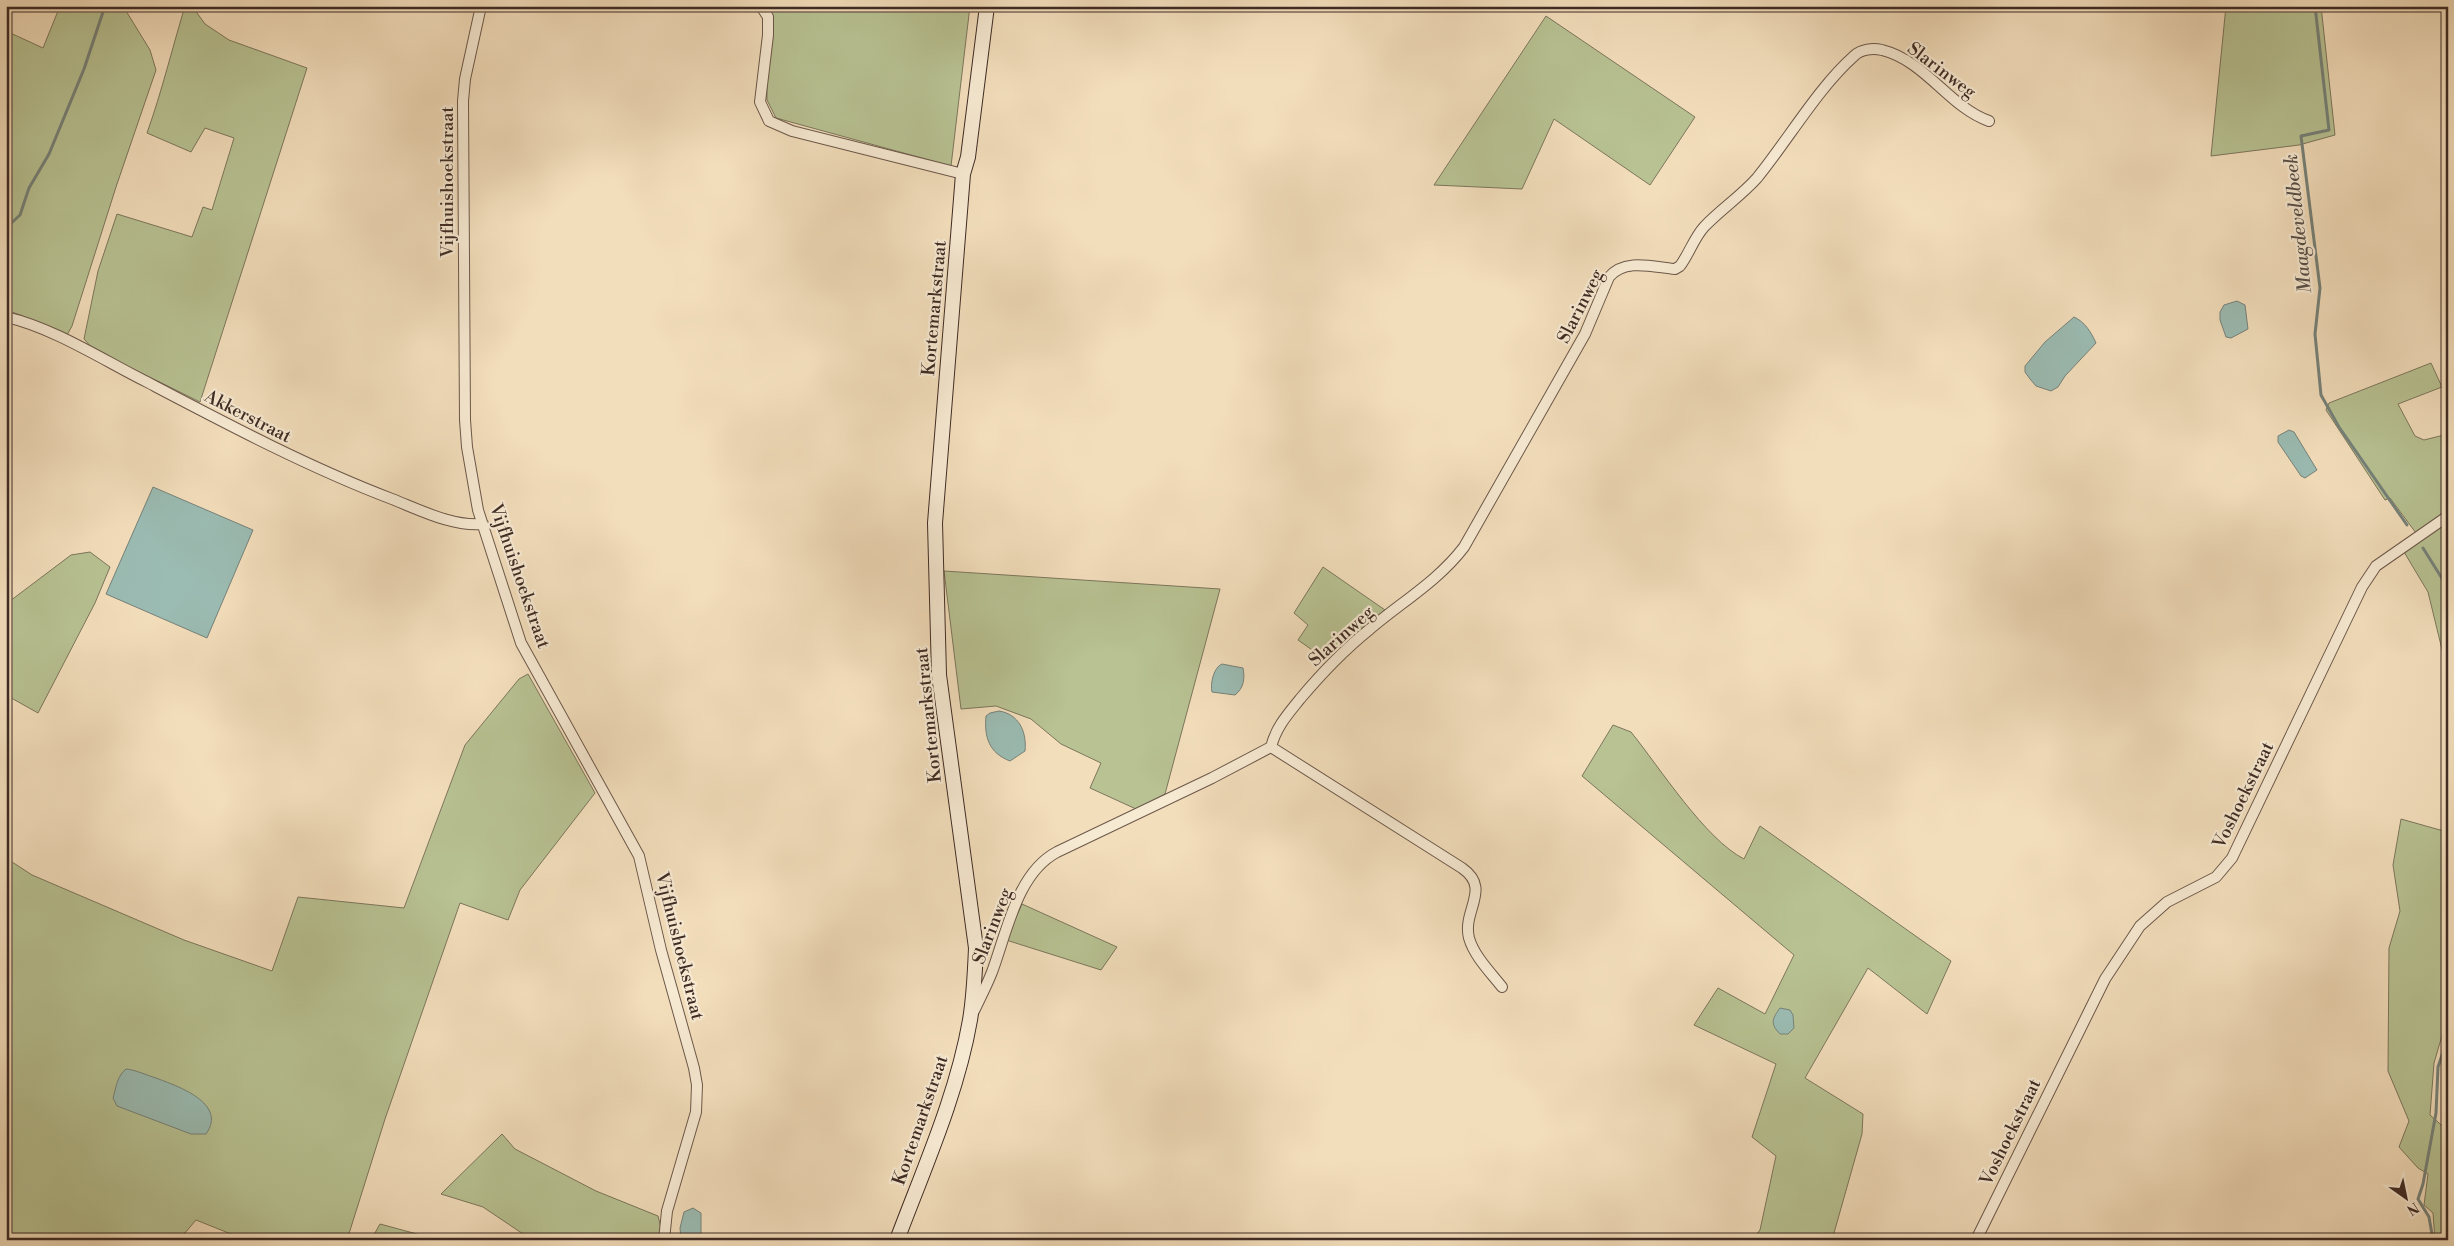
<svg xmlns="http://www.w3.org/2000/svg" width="2454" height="1246" font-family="'Libre Bodoni',serif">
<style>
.green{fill:#b8c293;stroke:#7c765c}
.water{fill:#9bbcb3;stroke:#76827a}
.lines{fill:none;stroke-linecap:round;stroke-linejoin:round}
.stream{stroke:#76827a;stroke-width:3}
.street-casing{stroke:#6c584a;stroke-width:12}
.secondary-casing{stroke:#3f2b24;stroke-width:16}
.street{stroke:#f7ead3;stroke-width:10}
.secondary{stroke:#f7ead3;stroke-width:14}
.labels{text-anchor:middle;stroke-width:4.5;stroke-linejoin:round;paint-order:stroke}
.street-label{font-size:18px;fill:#3f2b24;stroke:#f7ead3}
.water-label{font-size:19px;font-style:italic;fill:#564f48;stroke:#f7ead3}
</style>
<rect width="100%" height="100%" fill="#f3debc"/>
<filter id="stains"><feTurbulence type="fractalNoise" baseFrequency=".004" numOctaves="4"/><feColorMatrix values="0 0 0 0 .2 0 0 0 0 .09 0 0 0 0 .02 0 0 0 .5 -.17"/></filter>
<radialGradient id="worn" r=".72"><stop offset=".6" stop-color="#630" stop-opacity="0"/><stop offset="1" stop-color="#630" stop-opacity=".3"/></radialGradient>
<path class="green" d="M60,6H123L150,50L156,70L116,187L72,326L67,335C45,332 28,314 6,311V31L43,48Z
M185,6H192L205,24L229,40L307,68L200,402L93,349L84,339L98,271L117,214L192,237L203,207L212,210L234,138L205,128L191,152L147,133C162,91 172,49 185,6Z
M766,6H970L951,166L776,118L767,100Z
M2226,6H2321L2335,135L2299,145L2211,156Z
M1546,16L1695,117L1650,185L1554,119L1522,189L1434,185Z
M2431,363L2442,387L2398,404L2415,436L2424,440L2448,434V509L2436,523L2416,533L2390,498L2385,500L2326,410L2329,403Z
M2448,524V674L2428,592L2404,552L2437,528Z
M90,552L110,567L95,603L38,713L6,695V604L71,555Z
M1323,567L1385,610L1325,659L1298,640L1308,625L1294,613Z
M944,571L1220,589L1165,794L1136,809L1090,788L1101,763L1061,744L1031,719L996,706L961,709Z
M528,674L595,793L520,890L508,920L460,903L385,1119L347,1240H246L196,1220L179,1240H6V858L32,875L184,940L272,971L298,897L404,908L465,745L519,679Z
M1613,725L1631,732C1660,768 1705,839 1744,859L1760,826L1951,961L1927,1014L1868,968L1805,1078L1863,1114L1862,1134L1832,1240H1752L1760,1230L1776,1156L1752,1137L1776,1064L1694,1025L1718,988L1765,1014L1794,955L1582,776Z
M2401,819L2440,830H2448L2446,1022L2434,1063L2430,1115L2448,1131V1240H2435L2433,1213L2424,1205L2428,1174L2418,1168L2399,1147L2409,1121L2388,1071L2389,948L2400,911L2393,865Z
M1022,904L1117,947L1101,970L1006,940Z
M502,1134L515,1149L596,1191L658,1216L662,1232L661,1240H532L483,1207L441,1194Z
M380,1224L439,1240H371Z"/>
<path class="water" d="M2237,301L2245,305L2248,329L2231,338L2226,337L2220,320V312L2224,305Z
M2074,317C2085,322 2091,332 2096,343L2065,376L2058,387L2051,391L2036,386L2030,379L2025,372V366L2045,342Z
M2289,430L2294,432L2317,470L2305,478L2301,476L2278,442V436Z
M153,487L253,530L207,638L106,594Z
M1222,664L1243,668C1245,678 1244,688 1235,695L1212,692C1210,683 1214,667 1222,664Z
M999,711C1019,714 1027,732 1025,751L1010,761C989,753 984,737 986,716L990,713Z
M1780,1008L1790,1010L1793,1015L1794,1028L1788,1034H1780C1770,1024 1772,1019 1780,1008Z
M126,1069C136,1070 146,1075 156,1078C177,1086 228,1103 206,1134H191L117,1106L113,1098C116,1088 117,1076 126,1069Z
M693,1208L701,1213V1240H681L680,1228L684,1212Z"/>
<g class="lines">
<path class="stream" d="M2315,6L2329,130L2301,136L2320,288L2315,334L2321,395L2339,427L2407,525
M6,228L20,215L29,188L49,154L84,69L105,6
M2423,548L2448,588
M2433,1240L2429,1217L2418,1199L2423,1184L2436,1113L2438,1067L2448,1037"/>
<g class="street-casing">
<path id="street" d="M481,6L465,79L463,101L465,420L467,447L478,510L521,643L639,856L661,950L694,1068L697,1085L696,1112L667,1211L664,1240
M761,6L768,17V35L760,102L769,121L792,131L963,174
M6,317C54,328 103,360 147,382C227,424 308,467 392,499C420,510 453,527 483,524
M1271,747L1462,868C1492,889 1462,910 1469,938C1474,956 1491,973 1502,987
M974,1011C980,998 987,985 992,972C1007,932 1017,873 1057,852L1212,778L1271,747C1276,727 1288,714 1300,699C1321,674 1345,649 1370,629C1403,601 1438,581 1464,547L1585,334L1609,277C1625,258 1653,267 1675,269L1680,266C1689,254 1694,238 1704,227C1720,210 1741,196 1757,178C1788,140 1818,88 1854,56C1861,49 1873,48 1882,50C1926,61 1949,107 1989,121
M1976,1240L2105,979L2140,926L2167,902L2216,877L2232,858L2362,587L2376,566L2448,516"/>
</g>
<g class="secondary-casing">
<path id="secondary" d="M897,1240C924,1168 957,1095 970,1020C974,996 975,972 976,948L939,675L935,523L963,174L968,157L987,6"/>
</g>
<use href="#street" class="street"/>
<use href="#secondary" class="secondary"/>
</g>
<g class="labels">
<g class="street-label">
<text transform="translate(1942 70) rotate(37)" y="6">Slarinweg</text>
<text transform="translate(447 182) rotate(-90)" y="6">Vijfhuishoekstraat</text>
<text transform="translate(1580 306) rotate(-63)" y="6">Slarinweg</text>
<text transform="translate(934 308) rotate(-85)" y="6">Kortemarkstraat</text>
<text transform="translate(248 416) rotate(27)" y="6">Akkerstraat</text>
<text transform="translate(520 576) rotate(71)" y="6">Vijfhuishoekstraat</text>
<text transform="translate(1341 636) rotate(-42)" y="6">Slarinweg</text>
<text transform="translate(928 715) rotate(-96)" y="6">Kortemarkstraat</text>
<text transform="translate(2243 795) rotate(-64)" y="6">Voshoekstraat</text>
<text transform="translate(992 926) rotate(-69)" y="6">Slarinweg</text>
<text transform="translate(680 946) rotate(76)" y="6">Vijfhuishoekstraat</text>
<text transform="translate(920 1120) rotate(-71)" y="6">Kortemarkstraat</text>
<text transform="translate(2010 1132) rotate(-64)" y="6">Voshoekstraat</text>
</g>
<g class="water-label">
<text transform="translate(2297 224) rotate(-96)" y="7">Maagdeveldbeek</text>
</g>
</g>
<rect width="2454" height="1246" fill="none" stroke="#f3debc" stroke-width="25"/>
<rect x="8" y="8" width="2439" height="1231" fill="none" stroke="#3f2b24" stroke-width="2.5"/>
<rect x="12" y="12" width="2429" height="1221" fill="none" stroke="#3f2b24"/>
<g transform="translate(2406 1198) rotate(147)" stroke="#f7ead3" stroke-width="4" paint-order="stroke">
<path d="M0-4L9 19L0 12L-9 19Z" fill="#3f2b24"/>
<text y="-8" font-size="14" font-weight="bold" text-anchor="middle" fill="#3f2b24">N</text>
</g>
<rect width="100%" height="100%" filter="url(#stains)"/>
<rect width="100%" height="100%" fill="url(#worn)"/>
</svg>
